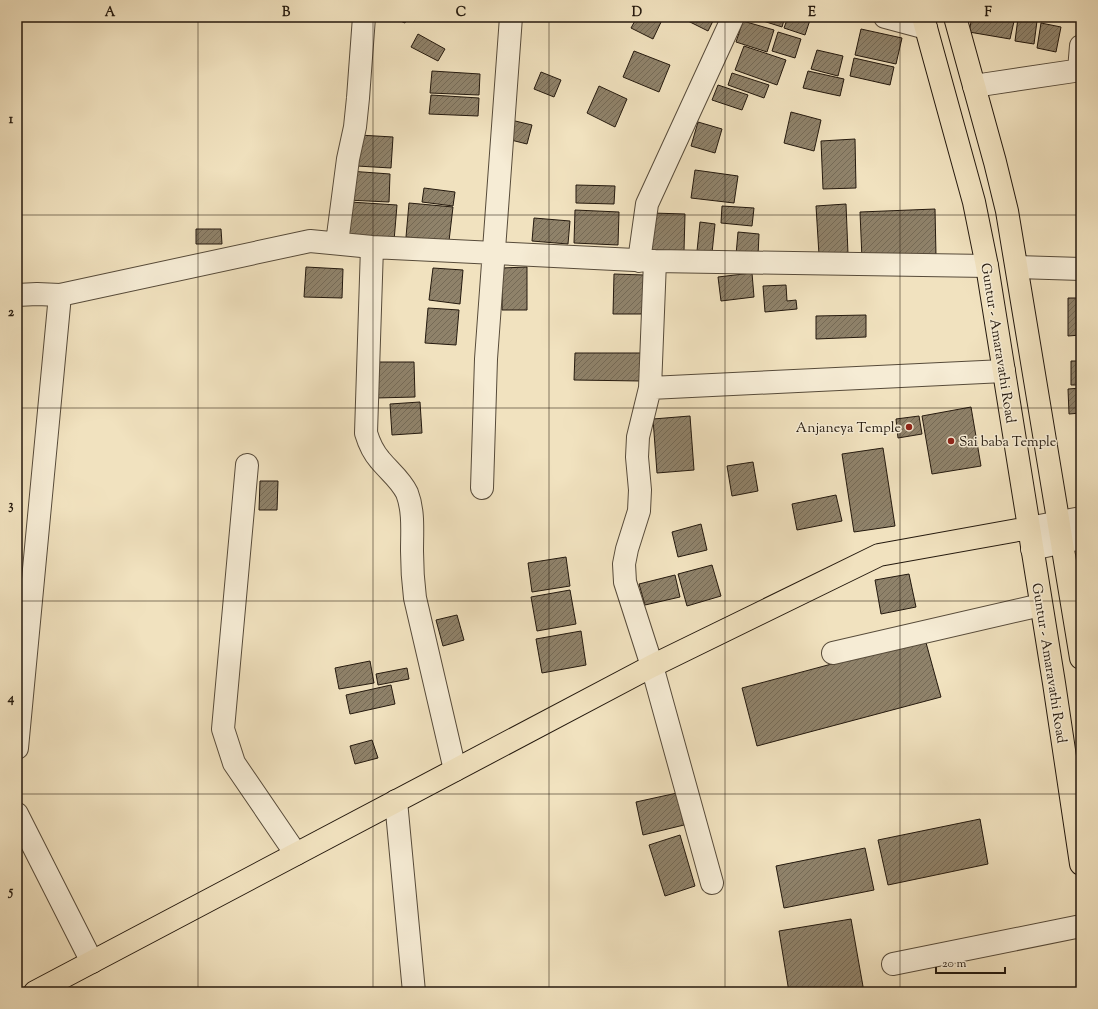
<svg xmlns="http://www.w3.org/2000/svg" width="1098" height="1009" font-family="'Sorts Mill Goudy',serif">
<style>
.building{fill:url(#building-hatch);stroke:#24190e}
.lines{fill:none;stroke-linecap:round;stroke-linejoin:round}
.minor-casing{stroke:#574b3a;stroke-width:24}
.major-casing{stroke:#24190e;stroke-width:24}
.minor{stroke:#f6ecd5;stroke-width:22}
.major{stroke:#f1e2bf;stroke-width:22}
.grid{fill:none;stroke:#24190e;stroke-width:1;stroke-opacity:0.55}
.poi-dot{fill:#8f2418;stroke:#f6ecd5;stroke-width:1.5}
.labels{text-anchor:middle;stroke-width:3;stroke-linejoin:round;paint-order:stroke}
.street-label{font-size:14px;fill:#24190e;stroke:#f6ecd5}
.poi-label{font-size:14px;fill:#24190e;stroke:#f6ecd5;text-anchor:end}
.neatline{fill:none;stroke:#24190e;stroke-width:1.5}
.grid-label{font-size:13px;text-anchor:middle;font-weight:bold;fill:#24190e}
</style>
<defs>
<pattern id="building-hatch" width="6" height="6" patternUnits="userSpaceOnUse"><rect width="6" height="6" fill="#8f826a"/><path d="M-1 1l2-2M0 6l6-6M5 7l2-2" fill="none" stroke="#756a56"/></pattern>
</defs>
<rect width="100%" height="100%" fill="#f1e2bf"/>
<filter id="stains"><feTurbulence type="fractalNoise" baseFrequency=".005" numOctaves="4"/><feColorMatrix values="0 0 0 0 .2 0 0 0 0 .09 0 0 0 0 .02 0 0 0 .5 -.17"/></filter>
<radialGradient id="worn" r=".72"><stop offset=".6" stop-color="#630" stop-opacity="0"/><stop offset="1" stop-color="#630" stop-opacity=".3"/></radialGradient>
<path class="building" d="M391,17H408L405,23Z
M637,17H656L662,20L653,39L631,28Z
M680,17H715L708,31Z
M761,17H785L782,27L760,20Z
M788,17H811L805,35L784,28Z
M972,17H1015L1010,39L969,32Z
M1018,18L1037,21L1034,44L1015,41Z
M743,21L774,30L767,52L736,42Z
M1041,23L1061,27L1056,52L1037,48Z
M861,29L902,38L896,64L855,55Z
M778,32L801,39L795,58L772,51Z
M418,34L445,49L438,61L411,47Z
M744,46L786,60L777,85L735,70Z
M817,50L843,56L838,76L811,69Z
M634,51L670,65L659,92L623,77Z
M854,58L894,67L890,85L850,76Z
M432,71L480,74L479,95L430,93Z
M808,71L844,79L840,96L803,88Z
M541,72L561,80L554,97L534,89Z
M732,73L769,85L764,98L728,85Z
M718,85L748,95L742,110L712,100Z
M599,86L627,99L615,127L587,113Z
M431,95L479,98L478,116L429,114Z
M791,112L821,120L814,151L784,143Z
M511,120L532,125L527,144L507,139Z
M698,122L722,129L715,153L691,146Z
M359,135L393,137L391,168L357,166Z
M855,139L856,188L823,189L821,141Z
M695,170L738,176L734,203L691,198Z
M349,171L390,174L389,202L347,200Z
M576,185L615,186L614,204L576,203Z
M424,188L455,192L453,206L422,202Z
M350,202L397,205L394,241L347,238Z
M409,203L453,207L449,241L406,237Z
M846,204L848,254L819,255L816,206Z
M722,206L754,208L752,226L721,223Z
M935,209L936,256L862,259L860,212Z
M575,210L619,212L618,245L574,243Z
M652,213L685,214L684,251L651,250Z
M534,218L570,221L568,244L532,241Z
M700,222L715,224L712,253L697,251Z
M196,229H221L222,244H196Z
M738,232L759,234L758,256L736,255Z
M306,267L343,269L342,298L304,297Z
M527,267V310H502V268Z
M433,268L463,270L460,304L429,300Z
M752,273L754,297L721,301L718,277Z
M614,274L644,275L643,314H613Z
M786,285L787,301L796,300L797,309L765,312L763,286Z
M1068,298H1081V335L1068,336Z
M428,308L459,310L456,345L425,343Z
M866,315V337L816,339V316Z
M575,353H642L641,381L574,380Z
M1071,361H1081V385H1071Z
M375,362H414L415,397L376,398Z
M1081,388V413L1069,414L1068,389Z
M420,402L422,433L392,435L390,404Z
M971,407L981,466L932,474L922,416Z
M690,416L694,470L657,473L653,419Z
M919,416L922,434L898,438L896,419Z
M883,448L895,526L854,532L842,454Z
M753,462L758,491L732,496L727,466Z
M260,481H278L277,510H259Z
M836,495L842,521L797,530L792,504Z
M701,524L707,550L678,557L672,532Z
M566,557L570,586L532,592L528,563Z
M712,565L721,596L687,606L678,574Z
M909,574L916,607L881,614L875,580Z
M675,575L680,597L645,605L639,584Z
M570,590L576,624L537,631L531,597Z
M457,615L464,640L443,646L436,620Z
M581,631L586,665L542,673L536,639Z
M925,639L941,697L757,746L742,688Z
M370,661L374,683L339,689L335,668Z
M407,668L409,679L378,685L376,674Z
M391,685L395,704L350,714L346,695Z
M372,740L378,758L355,764L350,746Z
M677,793L684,825L643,835L636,802Z
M980,819L988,864L888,885L878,840Z
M680,835L695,886L665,896L649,845Z
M865,848L874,890L784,908L776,866Z
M851,919L864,992H789L779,931Z"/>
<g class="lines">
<g class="minor-casing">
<path id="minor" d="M885,17L926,28
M1079,70L1081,46
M974,86L1081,70
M337,243L348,159L355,127L358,98L364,17
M372,247L366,433C369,443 373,452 380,460C389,471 401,480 407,493C414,511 412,532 412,551C412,567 413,582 415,598L455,770
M639,261L647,204L733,17
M655,261L650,388L638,437L637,457L640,490L639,511L627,549L624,564L625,582L652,666L712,883
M1017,267L1081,269
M17,295L37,294L60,295L310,241L372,247L655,261L987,266
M650,388L1004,371
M247,465L223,729L234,763L296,854
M482,488L486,359L511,17
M1029,528L1081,518
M1032,549L1081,538
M833,653L1041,605
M17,748L60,295
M396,801L414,992
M17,814L92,962
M893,964L1081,926"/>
</g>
<g class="major-casing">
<path id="major" d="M923,17L974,202L987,266L1054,683L1081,864
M955,17L995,162L1007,211L1081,658
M35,992L652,666L879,555L1029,528"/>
</g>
<use href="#minor" class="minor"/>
<use href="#major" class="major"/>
</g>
<path class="grid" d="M198,17V992M373,17V992M549,17V992M725,17V992M900,17V992M17,215H1081M17,408H1081M17,601H1081M17,794H1081"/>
<g class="poi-dot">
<circle cx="909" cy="427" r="4"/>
<circle cx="951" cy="441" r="4"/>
</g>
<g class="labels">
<g class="street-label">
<text transform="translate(999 343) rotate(81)" y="5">Guntur - Amaravathi Road</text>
<text transform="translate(1050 663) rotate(81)" y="5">Guntur - Amaravathi Road</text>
</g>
<g class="poi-label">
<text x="901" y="432">Anjaneya Temple</text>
<text x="959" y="446" text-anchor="start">Sai baba Temple</text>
</g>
</g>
<rect width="1098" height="1009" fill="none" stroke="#f1e2bf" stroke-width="44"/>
<path d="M936 967v6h69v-6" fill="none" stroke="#24190e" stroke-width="2"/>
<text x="942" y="967" font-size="12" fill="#24190e" stroke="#f6ecd5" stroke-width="3" paint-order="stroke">20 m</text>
<rect x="22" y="22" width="1054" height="965" class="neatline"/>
<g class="grid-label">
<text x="110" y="16">A</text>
<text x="286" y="16">B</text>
<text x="461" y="16">C</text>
<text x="637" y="16">D</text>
<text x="812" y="16">E</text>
<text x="988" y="16">F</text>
<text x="11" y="123">1</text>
<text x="11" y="316">2</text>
<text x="11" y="509">3</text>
<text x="11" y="702">4</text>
<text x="11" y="895">5</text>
</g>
<rect width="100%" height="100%" filter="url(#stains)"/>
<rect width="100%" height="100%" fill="url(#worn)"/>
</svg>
